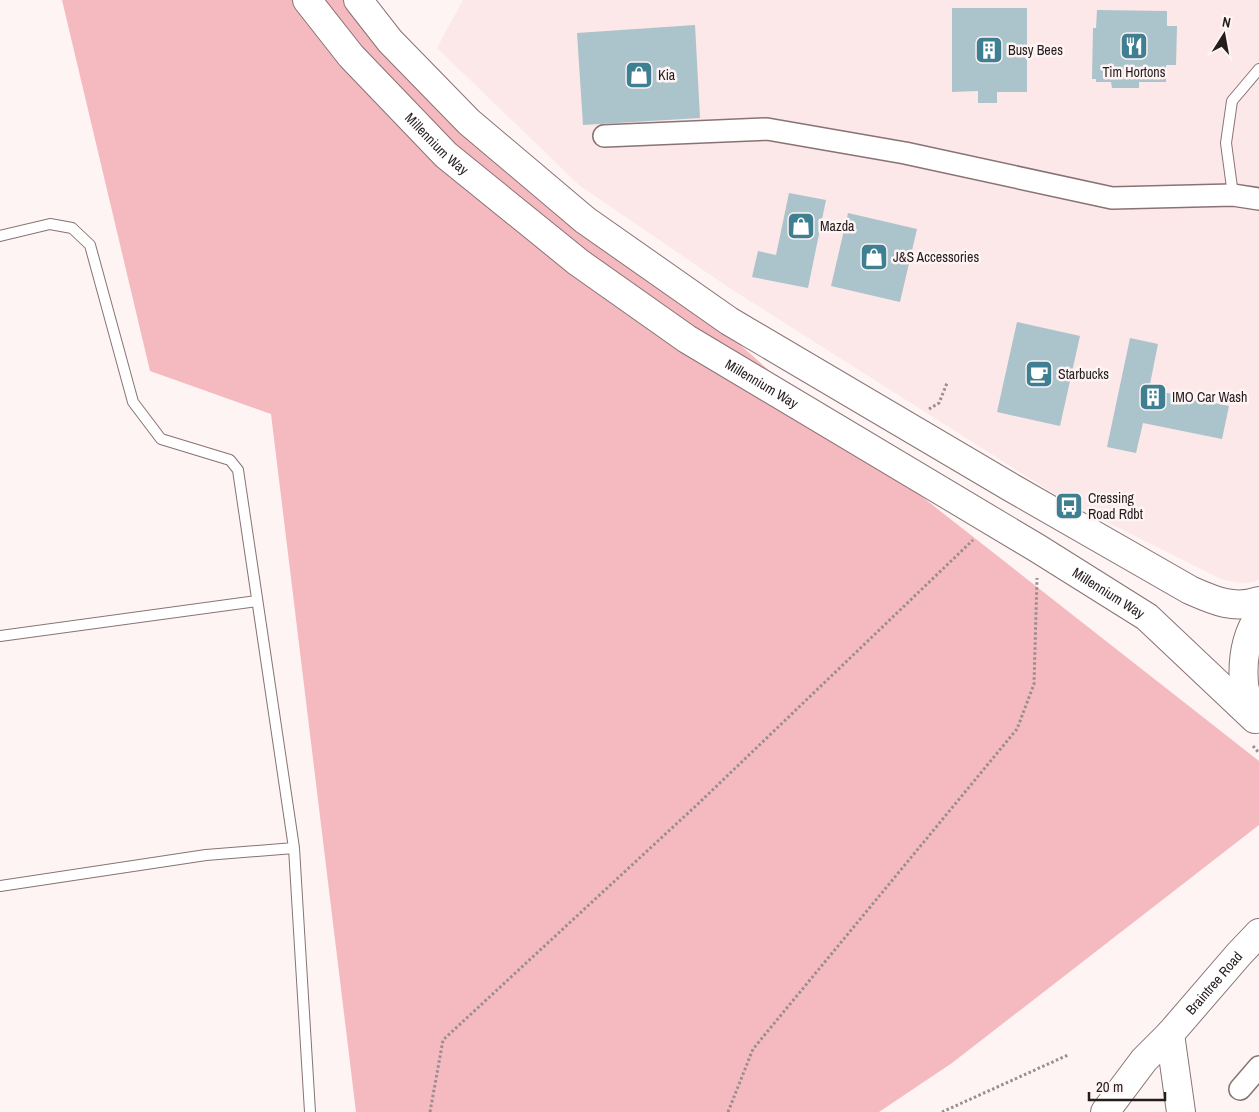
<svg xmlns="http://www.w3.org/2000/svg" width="1259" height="1112" font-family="'Archivo Narrow',sans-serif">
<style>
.built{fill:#fce7e9}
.green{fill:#f5bac0}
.building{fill:#abc3cb}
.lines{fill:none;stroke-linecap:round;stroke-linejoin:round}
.lane-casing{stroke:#897274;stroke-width:12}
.street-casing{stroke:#897274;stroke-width:24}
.secondary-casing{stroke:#897274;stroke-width:30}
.path{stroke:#988e8f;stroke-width:3;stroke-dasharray:2.5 2.5;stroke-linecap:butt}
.lane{stroke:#fff;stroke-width:10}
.street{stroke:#fff;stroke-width:21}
.secondary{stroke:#fff;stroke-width:28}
.labels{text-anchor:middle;stroke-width:5;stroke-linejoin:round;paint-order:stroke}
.poi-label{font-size:14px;fill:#251c1d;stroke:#fef4f4;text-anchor:start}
.street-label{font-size:14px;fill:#251c1d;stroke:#fef4f4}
</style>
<rect width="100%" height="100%" fill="#fef4f4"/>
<path class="built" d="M463,0H1259V579L1254,582L1239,583L1221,579L1067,502L728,287L579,185L437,48Z"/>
<path class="green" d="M62,0H353L828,423L1259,761V825L952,1063L879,1112H356L271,414L150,371Z"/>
<path class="building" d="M952,8H1027V92H997V103H978V91L952,92Z
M1097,10L1167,11V26H1177L1176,65H1166V82H1139V88H1112L1111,82H1096V79H1092L1093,28H1096Z
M695,25L700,118L583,125L577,33Z
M789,193L826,200L808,288L752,277L758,251L776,255Z
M848,213L917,229L900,302L831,286Z
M1017,322L1080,336L1060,426L997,412Z
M1130,338L1158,344L1149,389L1229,406L1222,439L1143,423L1136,453L1107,447Z"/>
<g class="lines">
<g class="lane-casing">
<path id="lane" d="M1233,195L1226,143L1232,101L1259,69
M0,236L50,224L72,228L90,245L133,402L161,439L230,460L238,470L294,848L310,1112
M0,636L257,601
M0,886L206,855L294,848"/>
</g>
<g class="street-casing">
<path id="street" d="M604,136L767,129L905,153L1112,198L1233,195L1259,199
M1240,1089L1259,1067"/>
</g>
<g class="secondary-casing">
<g id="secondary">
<path id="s1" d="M307,0L351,56L446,155L578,262L687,339L1037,548L1147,617L1255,719"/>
<path d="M358,0L390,41L469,122L585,220L729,321L1012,488L1190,590C1213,600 1233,610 1259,601"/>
<path d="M1255,717C1251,707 1245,695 1244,684C1242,660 1246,636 1259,616"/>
<path d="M1170,1034L1181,1112"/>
<path id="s2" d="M1105,1112L1144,1060L1170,1034L1239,954L1259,933"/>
</g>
</g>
<path class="path" d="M929,409L939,403L947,383
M1253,746L1259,753
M430,1112L443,1040L700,802L973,540
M728,1112L753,1049L1017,729L1034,684L1037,578
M942,1112L1068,1055"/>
<use href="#lane" class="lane"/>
<use href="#street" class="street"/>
<use href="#secondary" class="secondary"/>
</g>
<defs>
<g id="restaurant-square" transform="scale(1.4375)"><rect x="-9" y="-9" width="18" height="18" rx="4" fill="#3f7f92" stroke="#fef4f4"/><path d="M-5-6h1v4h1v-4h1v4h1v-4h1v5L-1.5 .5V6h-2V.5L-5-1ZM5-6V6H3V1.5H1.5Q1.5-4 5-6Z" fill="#fff"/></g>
<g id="building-square" transform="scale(1.4375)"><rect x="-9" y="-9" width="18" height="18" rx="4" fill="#3f7f92" stroke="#fef4f4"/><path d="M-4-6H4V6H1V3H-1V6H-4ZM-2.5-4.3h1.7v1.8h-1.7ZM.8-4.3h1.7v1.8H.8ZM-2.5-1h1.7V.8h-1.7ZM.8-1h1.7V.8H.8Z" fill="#fff"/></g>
<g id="shop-square" transform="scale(1.4375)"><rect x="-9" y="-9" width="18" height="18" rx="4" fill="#3f7f92" stroke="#fef4f4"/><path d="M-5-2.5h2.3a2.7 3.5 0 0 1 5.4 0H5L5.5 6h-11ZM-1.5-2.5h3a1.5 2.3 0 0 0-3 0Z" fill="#fff"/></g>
<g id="cafe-square" transform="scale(1.4375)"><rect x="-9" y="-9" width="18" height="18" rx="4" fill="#3f7f92" stroke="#fef4f4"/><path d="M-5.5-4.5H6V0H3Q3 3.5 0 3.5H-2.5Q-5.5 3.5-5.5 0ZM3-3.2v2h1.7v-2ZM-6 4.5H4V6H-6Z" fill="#fff"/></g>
<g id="bus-square" transform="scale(1.4375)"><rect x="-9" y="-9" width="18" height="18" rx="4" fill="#3f7f92" stroke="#fef4f4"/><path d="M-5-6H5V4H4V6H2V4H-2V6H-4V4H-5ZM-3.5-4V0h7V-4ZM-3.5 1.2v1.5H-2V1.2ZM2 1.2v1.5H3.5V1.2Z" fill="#fff"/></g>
</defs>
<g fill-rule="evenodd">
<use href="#restaurant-square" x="1134" y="46"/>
<use href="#building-square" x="989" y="50"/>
<use href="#shop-square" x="639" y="75"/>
<use href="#shop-square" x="801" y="226"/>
<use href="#shop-square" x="874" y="257"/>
<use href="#cafe-square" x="1039" y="374"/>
<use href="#building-square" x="1153" y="397"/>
<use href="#bus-square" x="1069" y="506"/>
</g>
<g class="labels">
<g class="poi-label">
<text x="1008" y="55">Busy Bees</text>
<text x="1134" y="77" text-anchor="middle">Tim Hortons</text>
<text x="658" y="80">Kia</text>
<text x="820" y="231">Mazda</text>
<text x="893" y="262">J&amp;S Accessories</text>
<text x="1058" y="379">Starbucks</text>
<text x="1172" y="402">IMO Car Wash</text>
<text x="1088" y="503">Cressing<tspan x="1088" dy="16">Road Rdbt</tspan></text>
</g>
<g class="street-label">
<text dy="5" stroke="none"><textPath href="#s1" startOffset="194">Millennium Way</textPath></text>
<text dy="5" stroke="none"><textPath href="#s1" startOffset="599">Millennium Way</textPath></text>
<text dy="5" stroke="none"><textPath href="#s1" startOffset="1004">Millennium Way</textPath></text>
<text dy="5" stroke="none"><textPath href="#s2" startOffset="169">Braintree Road</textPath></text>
</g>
</g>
<g transform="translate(1224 35) rotate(11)" stroke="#fef4f4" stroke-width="4" paint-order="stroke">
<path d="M0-4L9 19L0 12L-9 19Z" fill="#251c1d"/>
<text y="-8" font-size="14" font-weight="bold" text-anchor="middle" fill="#251c1d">N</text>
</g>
<path d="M1089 1092v8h76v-8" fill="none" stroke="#251c1d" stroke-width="2.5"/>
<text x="1096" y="1092" font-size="15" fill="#251c1d" stroke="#fef4f4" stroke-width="4" paint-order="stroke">20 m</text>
</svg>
